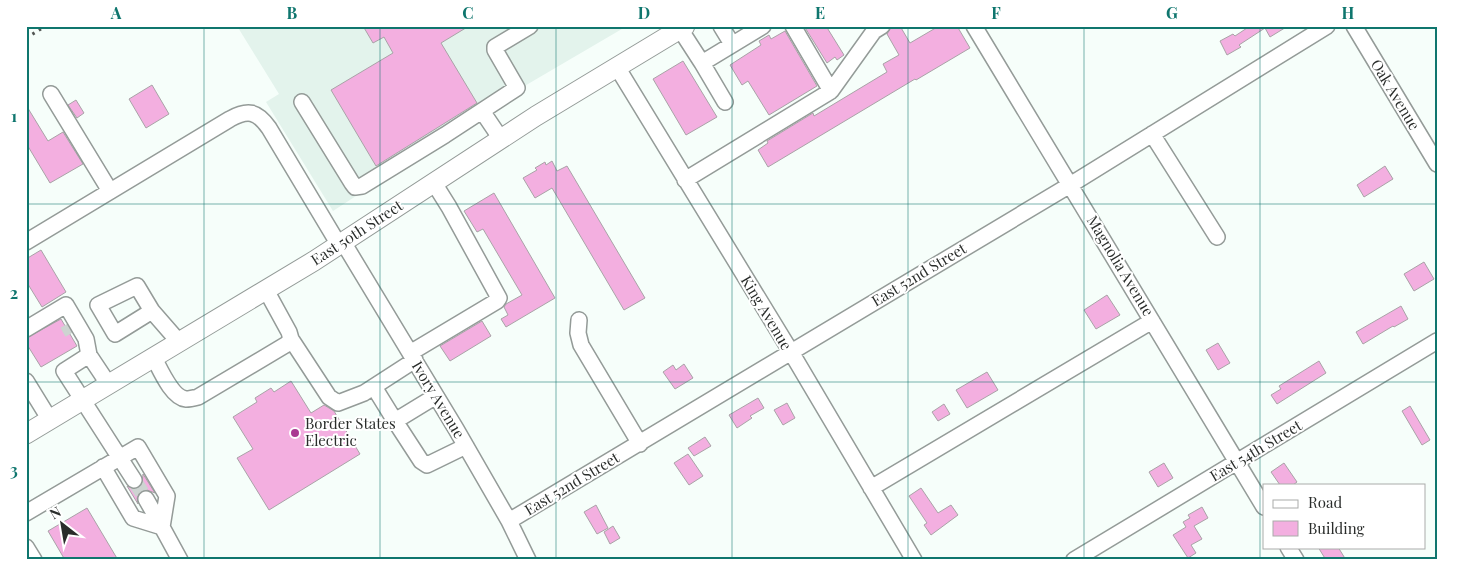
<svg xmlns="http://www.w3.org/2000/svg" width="1463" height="586" font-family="'Playfair Display',serif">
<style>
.built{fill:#e3f3ec}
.building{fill:#f3afe0;stroke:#a9a3a7}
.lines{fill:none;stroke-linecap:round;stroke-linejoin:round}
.minor-tunnel{stroke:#cdd4d1;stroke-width:15;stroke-dasharray:15 8;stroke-linecap:butt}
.minor-casing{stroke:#949b98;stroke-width:18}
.major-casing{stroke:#949b98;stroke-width:21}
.minor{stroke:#fff;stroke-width:15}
.major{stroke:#fff;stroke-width:19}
.rail{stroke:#505451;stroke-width:3;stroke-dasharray:2.5 5;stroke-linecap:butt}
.grid{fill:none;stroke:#0f766e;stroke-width:1;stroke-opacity:0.55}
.poi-dot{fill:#aa3892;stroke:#fff;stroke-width:2}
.labels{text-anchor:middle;stroke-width:4;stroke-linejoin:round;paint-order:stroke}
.street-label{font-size:15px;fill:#2a2d2b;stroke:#fff}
.poi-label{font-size:15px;fill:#2a2d2b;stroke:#fff;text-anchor:start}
.neatline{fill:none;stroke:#0f766e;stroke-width:2}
.grid-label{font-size:16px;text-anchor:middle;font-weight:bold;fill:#0f766e}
</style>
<rect width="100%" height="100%" fill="#f6fefa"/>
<path class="built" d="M237,26H627L528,84L333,211L266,102L279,94Z"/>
<path class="building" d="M363,26H469L441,43L477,103L376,166L331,90L393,53L384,37L373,43Z
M804,26H826L844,55L837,60L835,57L827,63Z
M892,26H900L910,43L939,26H957L970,48L916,80L915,79L768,167L758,150L768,143L767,141L813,113L814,116L887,72L883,64L899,55L887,34Z
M1250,26H1288L1270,37L1265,28L1239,45L1241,47L1227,55L1220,41L1233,34L1235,36Z
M785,31L817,86L769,115L748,81L742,85L730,65L761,45L759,41L769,35L771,39Z
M683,61L717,117L686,135L653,79Z
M152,85L169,114L146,128L129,99Z
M76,100L84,113L77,118L68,105Z
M26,105L48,141L63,132L83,164L50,183L26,143Z
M552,161L557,171L567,166L645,298L624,310L552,188L535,198L523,178L537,170L535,168L545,162L546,165Z
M1385,166L1393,179L1364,197L1357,185Z
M494,193L555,298L506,327L501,319L508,315L504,307L506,304L522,295L483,229L477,232L464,211Z
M41,250L66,292L42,307L26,281V259Z
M1424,262L1434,279L1414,291L1404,274Z
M1107,295L1120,315L1096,329L1084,310Z
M1401,306L1408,319L1394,327L1393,326L1363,344L1356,332Z
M61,319L77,346L41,367L26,343V338Z
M482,321L491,336L450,361L440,346Z
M1218,343L1230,363L1218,370L1206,350Z
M1319,361L1326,373L1277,404L1271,395L1281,389L1279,386Z
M684,364L693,378L675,389L663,372L673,365L676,370Z
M987,372L998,390L967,408L956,390Z
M291,381L311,413L324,405L334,411L360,454L269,510L237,458L253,449L233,417L257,402L255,398L271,388L274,392Z
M758,398L764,408L750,416L752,418L737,428L729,415Z
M787,403L795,418L783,425L774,410Z
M944,404L950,414L938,421L932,412Z
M1410,406L1430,440L1422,445L1402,411Z
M705,437L711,446L694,456L688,448Z
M688,454L703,476L689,485L674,463Z
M1164,463L1173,478L1158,487L1149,472Z
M1284,463L1297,482L1293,485H1280L1271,472Z
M143,474L155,493L147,490L141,491L137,498L138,504L127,486L134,489L139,488L142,484Z
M921,488L938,513L951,505L958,515L931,535L924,525L927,523L909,496Z
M596,505L608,528L597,534L584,512Z
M1202,507L1208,518L1194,526L1202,539L1191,545L1196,553L1188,558L1173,535L1186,527L1183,522L1190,518L1188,515Z
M87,508L118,560H65L48,531Z
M613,526L620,538L610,544L604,532Z
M1318,547H1338L1346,560H1326Z"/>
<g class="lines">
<path class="minor-tunnel" d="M67,324L72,333
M134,480L146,499"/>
<g class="minor-casing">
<path id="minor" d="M721,26L732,44
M974,26L1264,507
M1354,26L1437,164
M680,29L702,63L763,26
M702,63L725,102
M617,67L791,352L914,560
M831,91L874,31L882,26
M51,94L110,191
M302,102L352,183L355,187L362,186L445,135L517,88L495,50V47L530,26
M482,111L501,139
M1152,134L1217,237
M685,180L831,91L793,26
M26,242L230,119C248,109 257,111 269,128L339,245
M343,242L456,429L509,521L528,560
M152,311L137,286L98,305L115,334L152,311L179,342
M579,320L578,333L581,345L640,444
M26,329L66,305L86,339L89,355
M291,339L329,397L338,403L364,393L415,360
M410,353L497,301L499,298L449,207L434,183
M154,358C160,369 172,398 186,399C189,399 194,398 198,397L287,344L291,339L289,332L266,290
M26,381L50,420
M109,385L89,355L64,371L134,480
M374,387L395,421L436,396
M395,421L421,461L427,465L466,446
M103,467L133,518L162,527L180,560
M871,488L1152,321
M146,499L162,527
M26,513L138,447L167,496L162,527
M509,521L1070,185L1327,26
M26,547L34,560
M1288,547L1296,560
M1074,560L1437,341"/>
</g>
<g class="major-casing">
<path id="major" d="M26,434L314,261L536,116L685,26"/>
</g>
<use href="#minor" class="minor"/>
<use href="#major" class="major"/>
<path class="rail" d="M26,38L46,26"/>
</g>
<path class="grid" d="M204,26V560M380,26V560M556,26V560M732,26V560M908,26V560M1084,26V560M1260,26V560M26,204H1437M26,382H1437"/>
<circle class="poi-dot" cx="295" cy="433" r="5"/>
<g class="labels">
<g class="street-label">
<text transform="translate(1395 95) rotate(59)" y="5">Oak Avenue</text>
<text transform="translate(357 233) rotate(-33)" y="5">East 50th Street</text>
<text transform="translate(1120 266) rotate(59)" y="5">Magnolia Avenue</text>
<text transform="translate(919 275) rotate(-31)" y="5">East 52nd Street</text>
<text transform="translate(766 313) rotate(59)" y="5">King Avenue</text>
<text transform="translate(438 400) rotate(59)" y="5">Ivory Avenue</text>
<text transform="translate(1256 451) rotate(-31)" y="5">East 54th Street</text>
<text transform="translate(572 484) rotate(-31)" y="5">East 52nd Street</text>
</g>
<g class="poi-label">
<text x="305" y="429">Border States<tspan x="305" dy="17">Electric</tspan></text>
</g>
</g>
<rect width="1463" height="586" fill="none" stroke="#ffffff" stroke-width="55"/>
<rect x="1263" y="484" width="162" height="65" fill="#ffffff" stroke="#aaabaa"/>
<rect x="1273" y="500" width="25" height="8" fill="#ffffff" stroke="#aaabaa"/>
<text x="1308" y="508" font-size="15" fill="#2a2d2b">Road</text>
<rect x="1273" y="521" width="25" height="15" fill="#f3afe0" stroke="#aaabaa"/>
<text x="1308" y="534" font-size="15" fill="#2a2d2b">Building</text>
<g transform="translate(62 524) rotate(329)" stroke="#ffffff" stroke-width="4" paint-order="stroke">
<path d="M0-4L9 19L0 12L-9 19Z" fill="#2a2d2b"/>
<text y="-8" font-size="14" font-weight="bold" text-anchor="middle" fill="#2a2d2b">N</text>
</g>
<rect x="28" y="28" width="1408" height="530" class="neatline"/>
<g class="grid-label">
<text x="116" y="19">A</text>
<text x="292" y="19">B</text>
<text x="468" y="19">C</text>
<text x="644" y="19">D</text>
<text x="820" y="19">E</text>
<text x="996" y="19">F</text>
<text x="1172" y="19">G</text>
<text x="1348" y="19">H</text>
<text x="14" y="122">1</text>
<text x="14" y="299">2</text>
<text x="14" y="476">3</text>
</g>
</svg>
